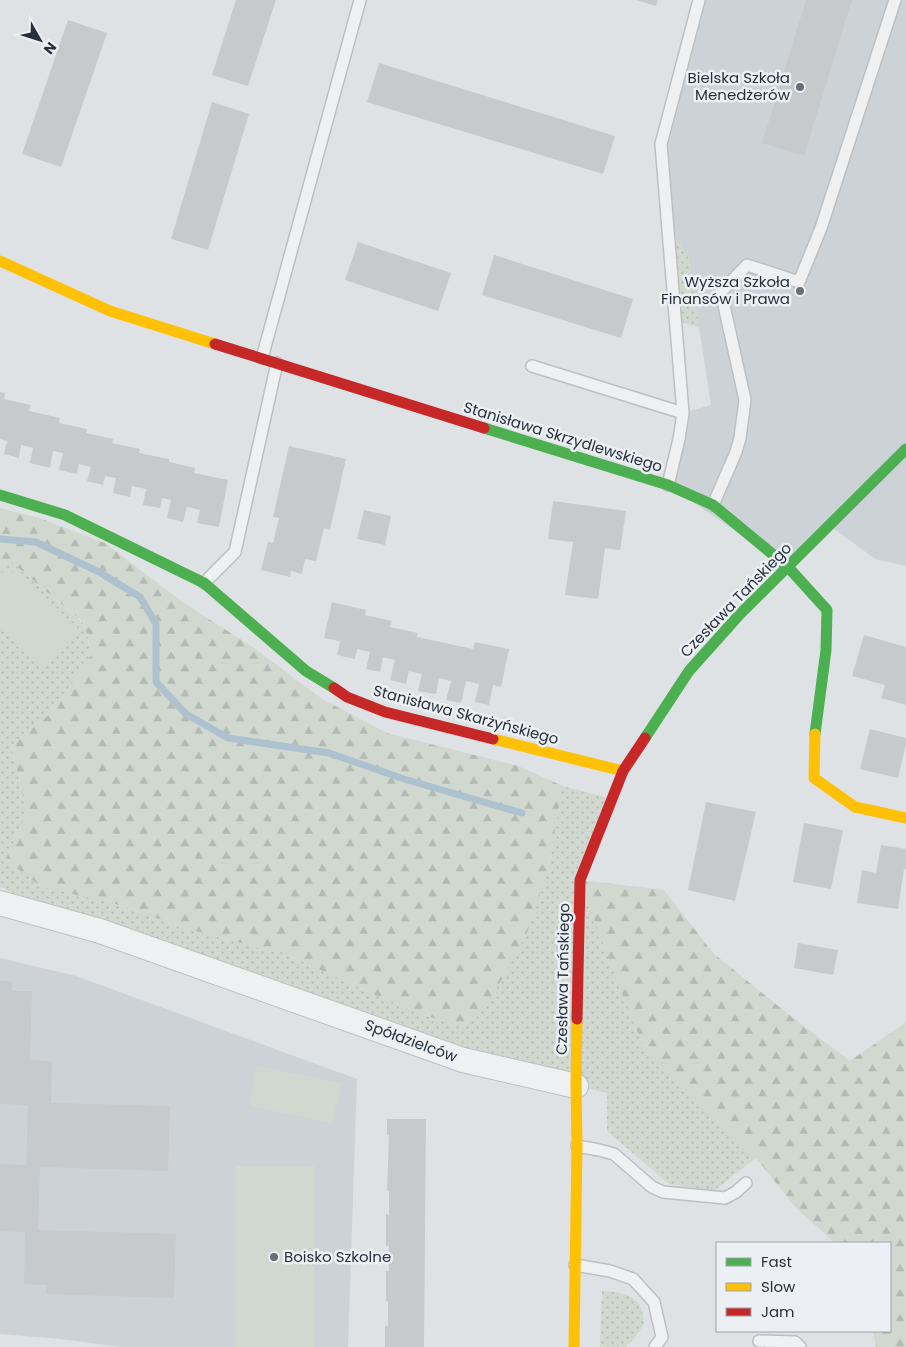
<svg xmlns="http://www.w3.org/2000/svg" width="906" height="1347" font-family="Poppins,sans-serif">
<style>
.built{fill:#cdd2d7}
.grass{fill:url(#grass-dots)}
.forest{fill:url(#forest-firs)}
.green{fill:#d1d8cf}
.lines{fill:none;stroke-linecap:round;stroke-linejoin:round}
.stream{stroke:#aec1ce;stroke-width:7}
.building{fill:#c7cacc}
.lane-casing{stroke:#bdc0c2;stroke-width:14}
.street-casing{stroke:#bdc0c2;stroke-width:26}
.lane{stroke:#eef0f1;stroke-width:11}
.street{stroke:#eef0f1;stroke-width:24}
.fast{stroke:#4caf50;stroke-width:11}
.slow{stroke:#ffc107;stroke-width:11}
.jam{stroke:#c62828;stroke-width:11}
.poi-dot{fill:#676f77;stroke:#ecf0f4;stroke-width:2}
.labels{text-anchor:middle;stroke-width:5;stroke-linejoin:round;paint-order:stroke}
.poi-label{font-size:15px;fill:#27313c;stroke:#ecf0f4;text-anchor:end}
.street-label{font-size:15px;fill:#27313c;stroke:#ecf0f4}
</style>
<defs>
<pattern id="grass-dots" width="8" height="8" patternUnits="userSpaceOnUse" patternTransform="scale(1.25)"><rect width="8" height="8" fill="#d1d8cf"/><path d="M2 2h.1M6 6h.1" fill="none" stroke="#b3bab3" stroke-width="1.8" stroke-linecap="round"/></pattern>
<pattern id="forest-firs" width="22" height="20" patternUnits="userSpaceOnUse" patternTransform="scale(1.25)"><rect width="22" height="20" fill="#d1d8cf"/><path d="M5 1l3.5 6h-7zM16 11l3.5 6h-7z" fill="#b3bab3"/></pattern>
</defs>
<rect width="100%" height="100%" fill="#dfe2e4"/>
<path class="built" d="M699,0H906V566L875,559L829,525L788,567L668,485L683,413L711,405L688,256L668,229L661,144Z
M0,958L76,976L357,1079L348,1347H121L61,1339L0,1334Z"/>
<path class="grass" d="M668,229L688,256L699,327L676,321Z
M9,560L84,624L92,654L53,711L11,746L27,813L5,860L112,903L192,930L290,956L373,994L426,1016L467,1027L548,870L563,786L612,799L580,880L647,1055L756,1158L714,1191L669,1184L607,1131V1093L463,1060L100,931L0,887V565Z
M602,1291C616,1292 634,1293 641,1308C643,1313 643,1319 644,1324L634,1339L626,1347H600Z"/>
<path class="forest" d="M0,508L39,518L105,543L184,603L254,648L322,699L387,733L518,766L563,786L548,870L526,936L494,993L467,1027L426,1016L373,994L290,956L192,930L112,903L42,887L5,860L27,813L11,746L53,711L92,654L84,623L9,560L0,565Z
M580,880L664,890L713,953L788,1014L850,1061L906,1022V1347H876L873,1331H890V1243H835L796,1208L756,1158L647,1055L616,979Z"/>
<path class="green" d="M7,567L78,628L45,666L0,627V575Z
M257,1066L341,1083L332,1123L249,1106Z
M235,1166H314V1347H235Z"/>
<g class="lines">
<path class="stream" d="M0,539L36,542L99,572L140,597L156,624V682L186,714L228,738L329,753L404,779L522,813"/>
</g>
<path class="building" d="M236,0H276L248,86L212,75Z
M636,0H658L656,6Z
M806,0H852L804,156L762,143Z
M68,20L107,33L61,167L22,154Z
M379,63L615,136L603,174L367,102Z
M212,102L249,114L208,250L171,239Z
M358,242L451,273L438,311L345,280Z
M494,255L633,299L621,338L482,295Z
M0,392L5,393L4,399L31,405L29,411L60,418L59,423L87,429L86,433L113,439L112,443L140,449L139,453L169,459V462L195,468L194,473L228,480L219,527L197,523L200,510L187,507L183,522L167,518L171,500L162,498L160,508L143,505L146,489L132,486L130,497L113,493L116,478L105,476L103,485L87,481L91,467L79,464L77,474L59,470L63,453L53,451L50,468L30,463L33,448L21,445L19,458L4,454L7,441L0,439Z
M289,446L346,459L330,530L324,528L316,561L305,559L302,574L291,571L290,577L261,570L268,542L273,543L279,518L273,517Z
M553,501L626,511L620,550L605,548L598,599L565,595L573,542L548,539Z
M364,510L391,516L385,545L357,539Z
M332,602L366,610L365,615L392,621L390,627L418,633L417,637L473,649L475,642L509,649L501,687L493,685L489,705L475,702L479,684L466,681L461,703L446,700L451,681L439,678L436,694L418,691L422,674L409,671L406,684L390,680L395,660L383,657L380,672L366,669L370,652L357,649L355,659L337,655L340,641L324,638Z
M864,635L906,647V705L881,698L885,685L852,676Z
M870,729L906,738V744L898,778L860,769Z
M706,802L756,812L735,901L688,890Z
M804,823L843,830L831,889L793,882Z
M881,845L906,849V869H904L898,909L857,903L862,870L876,873Z
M798,943L838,950L833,975L794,968Z
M0,981H12V991H32L30,1060L52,1061L51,1103L170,1106L168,1171L40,1167L38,1230L176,1234L174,1298L46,1294L47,1285L24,1284L25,1232L0,1231V1164L26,1165L28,1105L0,1104Z
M387,1119H426L424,1347H385V1326H388V1301H386V1271H389V1246H386V1214L389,1215V1191H387L389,1135H387Z"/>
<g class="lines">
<g class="lane-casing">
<path id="lane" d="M262,358L360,0
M532,366L683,413L679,439L668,485
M683,413L661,144L699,0
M713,505L736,452L740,438L745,400L721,292L747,265L799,282L821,228L895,0
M204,583L235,552L277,363
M577,1146L599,1150L614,1154L652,1187L663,1192L725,1198L736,1192L746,1183
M575,1265L610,1271L633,1279L654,1302L662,1337L655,1347
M759,1341L795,1342L800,1347"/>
</g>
<g class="street-casing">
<path id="street" d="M0,903L100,931L463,1060L576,1086"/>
</g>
<use href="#lane" class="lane"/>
<use href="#street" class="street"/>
<path class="fast" d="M484,428L668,485L713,505L788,567L827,610L826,650L815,734
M0,495L65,515L204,583L306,671L334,688
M645,738L689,671L740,614L906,449"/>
<path class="slow" d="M0,261L110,311L215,344
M815,734L814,778L855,807L906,818
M493,739L623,771
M574,1347L577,1146L576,1086L577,1019"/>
<path class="jam" d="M215,344L484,428
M334,688L347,697L385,712L493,739
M577,1019L580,880L623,771L645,738"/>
</g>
<g class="poi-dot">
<circle cx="800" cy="87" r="5"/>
<circle cx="800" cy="291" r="5"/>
<circle cx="274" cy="1257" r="5"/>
</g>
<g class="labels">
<g class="poi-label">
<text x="790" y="83">Bielska Szkoła<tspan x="790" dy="17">Menedżerów</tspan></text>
<text x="790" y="287">Wyższa Szkoła<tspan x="790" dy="17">Finansów i Prawa</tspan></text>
<text x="284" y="1262" text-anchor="start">Boisko Szkolne</text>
</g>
<g class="street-label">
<text transform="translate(563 437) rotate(17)" y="5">Stanisława Skrzydlewskiego</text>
<text transform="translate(736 600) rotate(-46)" y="5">Czesława Tańskiego</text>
<text transform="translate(466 715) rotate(15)" y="5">Stanisława Skarżyńskiego</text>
<text transform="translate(563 979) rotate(-89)" y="5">Czesława Tańskiego</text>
<text transform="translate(411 1041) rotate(20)" y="5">Spółdzielców</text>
</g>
</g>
<rect x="716" y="1242" width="175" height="90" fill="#ecf0f4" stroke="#9da4aa"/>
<rect x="726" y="1258" width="25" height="8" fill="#4caf50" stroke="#9da4aa"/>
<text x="761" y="1267" font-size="15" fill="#27313c">Fast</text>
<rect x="726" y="1283" width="25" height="8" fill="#ffc107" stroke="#9da4aa"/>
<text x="761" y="1292" font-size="15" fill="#27313c">Slow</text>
<rect x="726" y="1308" width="25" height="8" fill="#c62828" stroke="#9da4aa"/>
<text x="761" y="1317" font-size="15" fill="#27313c">Jam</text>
<g transform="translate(40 40) rotate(129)" stroke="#ecf0f4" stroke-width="4" paint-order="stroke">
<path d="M0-4L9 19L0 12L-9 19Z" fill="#27313c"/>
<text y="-8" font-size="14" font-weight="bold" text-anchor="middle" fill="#27313c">N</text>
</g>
</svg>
